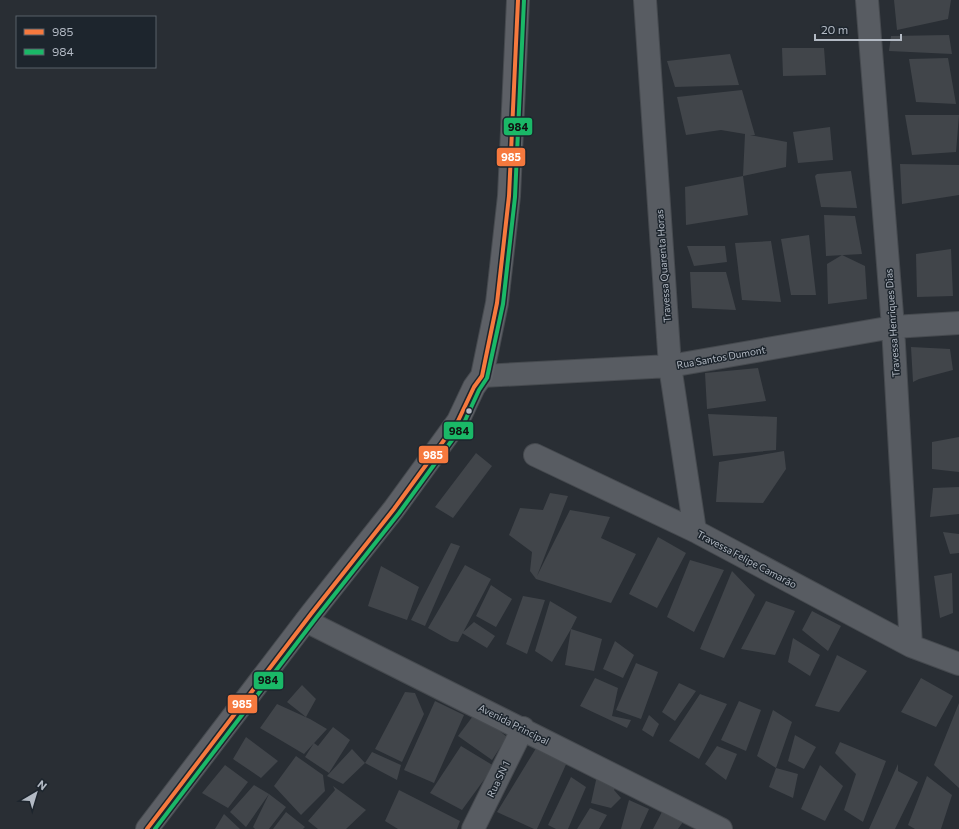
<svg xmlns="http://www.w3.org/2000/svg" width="959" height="829" font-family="Commissioner,sans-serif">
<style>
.building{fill:#41454a}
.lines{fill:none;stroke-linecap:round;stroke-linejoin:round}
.minor-casing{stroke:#464a4f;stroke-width:24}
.secondary-casing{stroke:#464a4f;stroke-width:24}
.minor{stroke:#585c62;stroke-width:22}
.secondary{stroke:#5d6066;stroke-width:22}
.bus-1-casing{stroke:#1d252d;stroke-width:7}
.bus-2-casing{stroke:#1d252d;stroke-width:7}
.bus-1{stroke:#f6793e;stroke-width:4}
.bus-2{stroke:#1ab867;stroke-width:4}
.bus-dot{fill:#b3bac4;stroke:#1d252d;stroke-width:1.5}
.labels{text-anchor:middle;stroke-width:3;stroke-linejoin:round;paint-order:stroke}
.street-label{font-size:10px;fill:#b3bac4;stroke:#1d252d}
.line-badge{stroke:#1d252d;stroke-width:1.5}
.badge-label{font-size:11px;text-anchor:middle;font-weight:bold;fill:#fff}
.pale-badge-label{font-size:11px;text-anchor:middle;font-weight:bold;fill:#111}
</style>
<rect width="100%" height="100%" fill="#292e34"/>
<path class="building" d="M894,0H951L948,19L897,30Z
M949,35L952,54L889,51L891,36Z
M782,48H824L826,75L783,76Z
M730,54L739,85L675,87L667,61Z
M948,58L956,104L916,102L909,59Z
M742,90L755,135H750L787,142L786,167L743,176L745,134L721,130L686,135L677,97Z
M905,115H959L956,152L912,155Z
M830,127L833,160L798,163L793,132Z
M900,164L959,165V195L902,204Z
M851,171L857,208L821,207L815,176L817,174Z
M743,176L748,215L686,225L685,187Z
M824,215L855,216L862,254L826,256Z
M809,235L816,295H791L781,239Z
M771,241L781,302L742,300L735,243Z
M687,246H725L727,262L694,266Z
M951,249L953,296L917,297L916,254Z
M842,255L865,266L867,299L828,304L827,264Z
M690,272H726L736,310L692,308Z
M911,347L950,349L953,370L919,379L913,382Z
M758,368L766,401L707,409L705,373Z
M708,414L777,417L776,450L713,456Z
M959,437V472L932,469V442Z
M784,451L786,469L763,503L716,502L719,462Z
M476,453L492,466L453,518L435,507Z
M959,487V514L930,517L933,488Z
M550,493L568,496L537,576L570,510L610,517L601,538L636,554L611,603L536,579L530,571L532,552L509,535L520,508L543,510Z
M943,532L959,534V553L950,554Z
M658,537L686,553L657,608L629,594Z
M451,543L460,546L425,626L411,620Z
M690,560L724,570L694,632L667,617Z
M465,565L491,579L458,642L451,641L428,628Z
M381,566L419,587L407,620L368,606Z
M732,571L755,595L724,658L700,649Z
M952,573L953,613L940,618L934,576Z
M491,585L512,599L496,627L476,616Z
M523,596L545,600L527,654L506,644Z
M550,601L577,617L571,629L602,639L594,671L565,665L571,629L552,662L535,651Z
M766,601L795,611L775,655L741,649Z
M812,611L841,626L828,651L802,630Z
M474,622L495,636L487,648L462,633Z
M793,638L820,655L810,676L788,662Z
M615,641L634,655L623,678L603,669Z
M837,655L867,671L839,712L815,706Z
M636,663L658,672L641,719L616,710Z
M595,678L618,688L612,716L631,720L627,728L580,706Z
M921,678L953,696L936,727L901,712Z
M679,683L696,691L675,721L662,712Z
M302,685L316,699L306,717L287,702Z
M405,692L415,693L424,714L402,762L375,749Z
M700,694L727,704L699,759L669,741Z
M435,701L464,715L434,783L404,770Z
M739,701L761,710L746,751L721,740Z
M959,703V788L934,765Z
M277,704L310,719L327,729L304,754L260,728Z
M773,710L792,722L776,768L757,756Z
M476,712L507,737L492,760L458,736Z
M649,715L659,724L653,737L642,730Z
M333,727L350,740L329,773L305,757L314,743L318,746Z
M795,735L816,747L804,769L788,761Z
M246,737L278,761L261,778L233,759Z
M840,742L886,761L863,822L844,810L856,774L835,753Z
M538,745L568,760L537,829H534L497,812Z
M461,746L494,766L462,810L430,793Z
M717,746L737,754L726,780L705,764Z
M352,749L365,763L343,784L327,776Z
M372,752L401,765L397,780L365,763Z
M296,756L323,775L325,791L301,815L274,786Z
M898,764V771L918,782L895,829H869Z
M225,765L248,782L228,808L202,793Z
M820,765L843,786L825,821L801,809Z
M776,768L798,774L793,798L769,787Z
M598,771L621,781L614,790L621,798L611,808L591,803Z
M927,776L952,795L941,829H915L908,825Z
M571,777L586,787L568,829H556L548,825Z
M254,785L269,794L286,807L269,829H255L253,827L269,794L246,827L230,812Z
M333,786L366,810L346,829H318L308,821L335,790Z
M399,790L460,821L457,829H398L385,821Z
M629,800L649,809L640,829H621Z
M590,808L607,815L599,829H577Z
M663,810L683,822L678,829H653Z
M286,812L305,827L303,829H273Z
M224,814L240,829H215Z"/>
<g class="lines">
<g class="minor-casing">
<path id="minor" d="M645,0L670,366L695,531
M867,0L893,327L911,646
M482,376L670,366L893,327L959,323
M535,455L695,531L911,646L959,664
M306,621L721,829
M473,829L523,728"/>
</g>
<g class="secondary-casing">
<path id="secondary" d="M147,829L311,614L394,509L458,421L474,387L482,376L497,303L509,196L518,0"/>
</g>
<use href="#minor" class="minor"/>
<use href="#secondary" class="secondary"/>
<g class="bus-1-casing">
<path id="bus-1" d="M147,829L311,614L394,509L458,421L474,387L482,376L497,303L509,196L518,0"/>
</g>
<g class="bus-2-casing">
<path id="bus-2" d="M155,829L316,618L399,513L463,425L479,390L487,378L503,304L515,197L524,0"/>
</g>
<use href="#bus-1" class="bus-1"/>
<use href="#bus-2" class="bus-2"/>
</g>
<circle class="bus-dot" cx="469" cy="411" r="3.5"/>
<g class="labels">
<g class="street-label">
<text transform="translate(663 266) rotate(-94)" y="4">Travessa Quarenta Horas</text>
<text transform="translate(892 323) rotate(-94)" y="4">Travessa Henriques Dias</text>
<text transform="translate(721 357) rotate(-10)" y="4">Rua Santos Dumont</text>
<text transform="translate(747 559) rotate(28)" y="4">Travessa Felipe Camarão</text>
<text transform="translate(514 724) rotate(27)" y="4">Avenida Principal</text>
<text transform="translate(498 779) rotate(-64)" y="4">Rua SN 1</text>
</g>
</g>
<g class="line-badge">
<rect x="503" y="117" width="30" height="19" rx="4" fill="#1ab867"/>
<rect x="496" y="147" width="30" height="20" rx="4" fill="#f6793e"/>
<rect x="443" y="421" width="31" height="19" rx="4" fill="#1ab867"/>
<rect x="418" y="445" width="31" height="19" rx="4" fill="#f6793e"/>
<rect x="253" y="671" width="31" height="19" rx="4" fill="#1ab867"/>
<rect x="227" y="694" width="31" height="20" rx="4" fill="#f6793e"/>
</g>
<g class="badge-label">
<text x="511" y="161">985</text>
<text x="433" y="459">985</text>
<text x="242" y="708">985</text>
</g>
<g class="pale-badge-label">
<text x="518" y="131">984</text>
<text x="459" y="435">984</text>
<text x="268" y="684">984</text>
</g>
<rect x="16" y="16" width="140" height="52" fill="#1d252d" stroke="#596169"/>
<rect x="24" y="29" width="20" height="6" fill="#f6793e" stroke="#596169"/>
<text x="52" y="36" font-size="12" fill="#b3bac4">985</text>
<rect x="24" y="49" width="20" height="6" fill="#1ab867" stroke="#596169"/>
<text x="52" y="56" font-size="12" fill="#b3bac4">984</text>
<g transform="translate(36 793) rotate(38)" stroke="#1d252d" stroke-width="3" paint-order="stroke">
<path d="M0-3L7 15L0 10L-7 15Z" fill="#b3bac4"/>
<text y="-6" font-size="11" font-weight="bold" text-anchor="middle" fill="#b3bac4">N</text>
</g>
<path d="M815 34v6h86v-6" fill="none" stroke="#b3bac4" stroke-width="2"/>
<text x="821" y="34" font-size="12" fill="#b3bac4" stroke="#1d252d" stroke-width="3" paint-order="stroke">20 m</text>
</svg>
